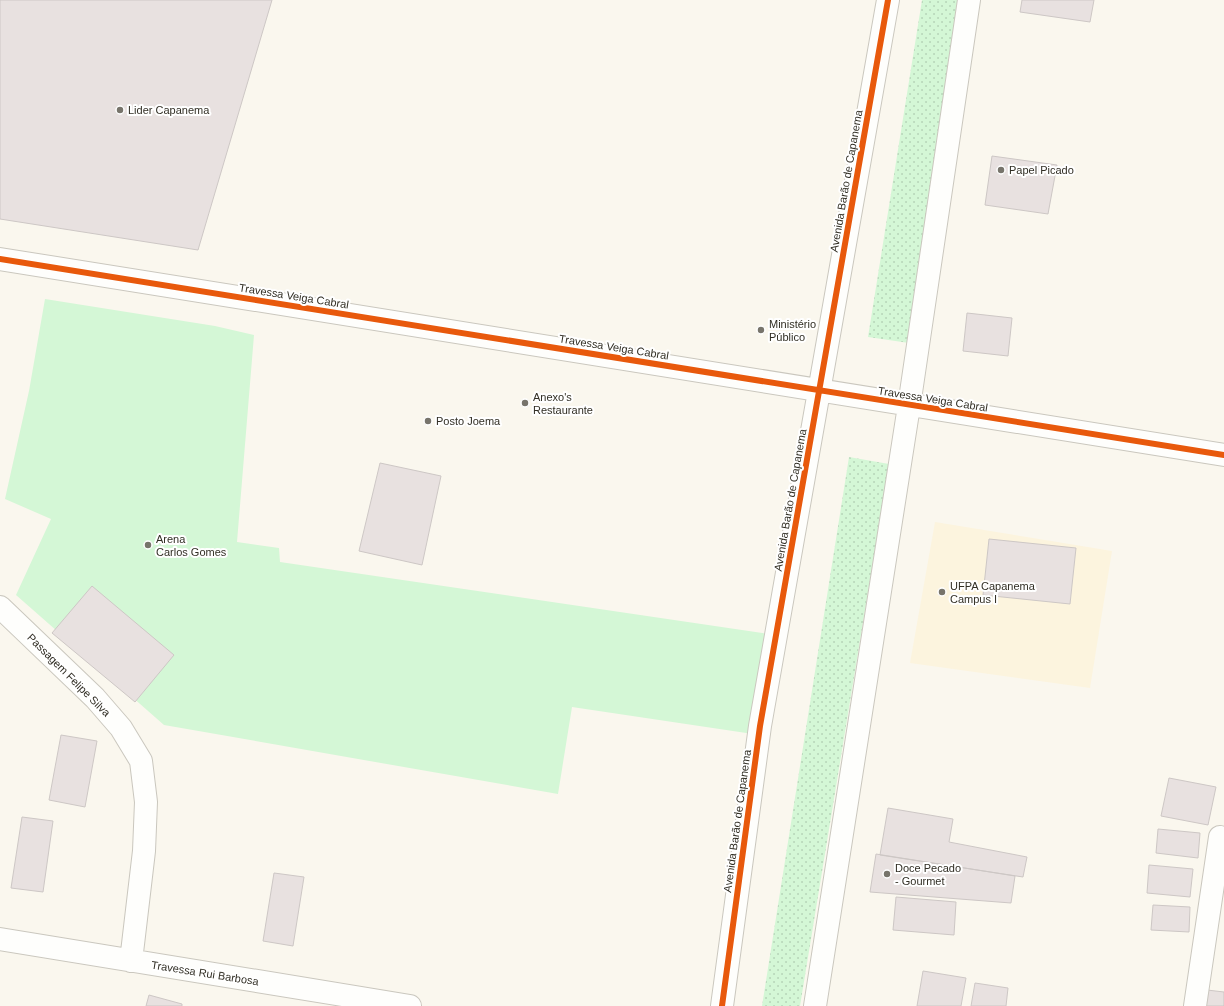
<svg xmlns="http://www.w3.org/2000/svg" width="1224" height="1006" font-family="Arial,sans-serif">
<style>
.built{fill:#fcf4de}
.green{fill:url(#green-dots)}
.pitch{fill:#d4f7d6}
.building{fill:#e8e1e0;stroke:#cdc7c5}
.lines{fill:none;stroke-linecap:round;stroke-linejoin:round}
.minor-casing{stroke:#cac7be;stroke-width:24}
.minor{stroke:#fefefc;stroke-width:22}
.cycleway-casing{stroke:#fff;stroke-width:8}
.cycleway{stroke:#e8590c;stroke-width:6}
.poi-dot{fill:#77746b;stroke:#fff;stroke-width:1.5}
.labels{text-anchor:middle;stroke-width:4;stroke-linejoin:round;paint-order:stroke}
.poi-label{font-size:11px;fill:#312e24;stroke:#fff;text-anchor:start}
.street-label{font-size:11px;fill:#312e24;stroke:#fff}
</style>
<defs>
<pattern id="green-dots" width="8" height="8" patternUnits="userSpaceOnUse"><rect width="8" height="8" fill="#d4f7d6"/><path d="M2 2h.1M6 6h.1" fill="none" stroke="#b6d4b8" stroke-width="1.8" stroke-linecap="round"/></pattern>
</defs>
<rect width="100%" height="100%" fill="#faf7ee"/>
<path class="built" d="M935,522L1112,551L1090,688L910,663Z"/>
<path class="green" d="M922,0H963L909,343L868,337Z
M849,457L889,464L800,1006H762Z"/>
<path class="pitch" d="M45,299L215,326L254,335L237,542L279,548L280,562L769,634L753,734L572,707L558,794L164,725L16,595L51,519L5,499L29,391Z"/>
<path class="building" d="M0,0H272L198,250L0,219Z
M1022,0H1094L1090,22L1020,12Z
M992,156L1057,165L1048,214L985,205Z
M967,313L1012,318L1008,356L963,351Z
M380,463L441,476L422,565L359,551Z
M989,539L1076,548L1070,604L983,595Z
M92,586L174,655L135,702L52,633Z
M61,735L97,741L85,807L49,800Z
M1169,778L1216,787L1208,825L1161,816Z
M888,808L953,819L949,842L1027,857L1023,877L880,855Z
M22,817L53,821L43,892L11,888Z
M1158,829L1200,833L1198,858L1156,853Z
M876,854L1015,876L1011,903L870,892Z
M1149,865L1193,869L1190,897L1147,893Z
M274,873L304,877L293,946L263,941Z
M896,897L956,902L954,935L893,930Z
M1153,905L1190,907L1189,932L1151,930Z
M923,971L966,978L961,1006H917Z
M975,983L1008,988L1006,1006H971Z
M1207,990L1224,992V1006H1205Z
M149,995L182,1004V1006H146Z"/>
<g class="lines">
<g class="minor-casing">
<path id="minor" d="M0,259L1224,455
M0,607L95,698L121,728L141,761L146,802L144,851L131,961
M0,939L410,1006
M722,1006L760,726L888,0
M815,1006L909,406L969,0
M1195,1006L1220,837"/>
</g>
<use href="#minor" class="minor"/>
<g class="cycleway-casing">
<path id="cycleway" d="M0,259L1224,455
M722,1006L760,726L888,0"/>
</g>
<use href="#cycleway" class="cycleway"/>
</g>
<g class="poi-dot">
<circle cx="120" cy="110" r="4"/>
<circle cx="1001" cy="170" r="4"/>
<circle cx="761" cy="330" r="4"/>
<circle cx="525" cy="403" r="4"/>
<circle cx="428" cy="421" r="4"/>
<circle cx="148" cy="545" r="4"/>
<circle cx="942" cy="592" r="4"/>
<circle cx="887" cy="874" r="4"/>
</g>
<g class="labels">
<g class="poi-label">
<text x="128" y="114">Lider Capanema</text>
<text x="1009" y="174">Papel Picado</text>
<text x="769" y="328">Ministério<tspan x="769" dy="13">Público</tspan></text>
<text x="533" y="401">Anexo's<tspan x="533" dy="13">Restaurante</tspan></text>
<text x="436" y="425">Posto Joema</text>
<text x="156" y="543">Arena<tspan x="156" dy="13">Carlos Gomes</tspan></text>
<text x="950" y="590">UFPA Capanema<tspan x="950" dy="13">Campus I</tspan></text>
<text x="895" y="872">Doce Pecado<tspan x="895" dy="13">- Gourmet</tspan></text>
</g>
<g class="street-label">
<text transform="translate(846 181) rotate(-80)" y="4">Avenida Barão de Capanema</text>
<text transform="translate(294 296) rotate(9)" y="4">Travessa Veiga Cabral</text>
<text transform="translate(614 347) rotate(9)" y="4">Travessa Veiga Cabral</text>
<text transform="translate(933 399) rotate(9)" y="4">Travessa Veiga Cabral</text>
<text transform="translate(790 500) rotate(-80)" y="4">Avenida Barão de Capanema</text>
<text transform="translate(69 675) rotate(45)" y="4">Passagem Felipe Silva</text>
<text transform="translate(737 821) rotate(-82)" y="4">Avenida Barão de Capanema</text>
<text transform="translate(205 973) rotate(9)" y="4">Travessa Rui Barbosa</text>
</g>
</g>
</svg>
